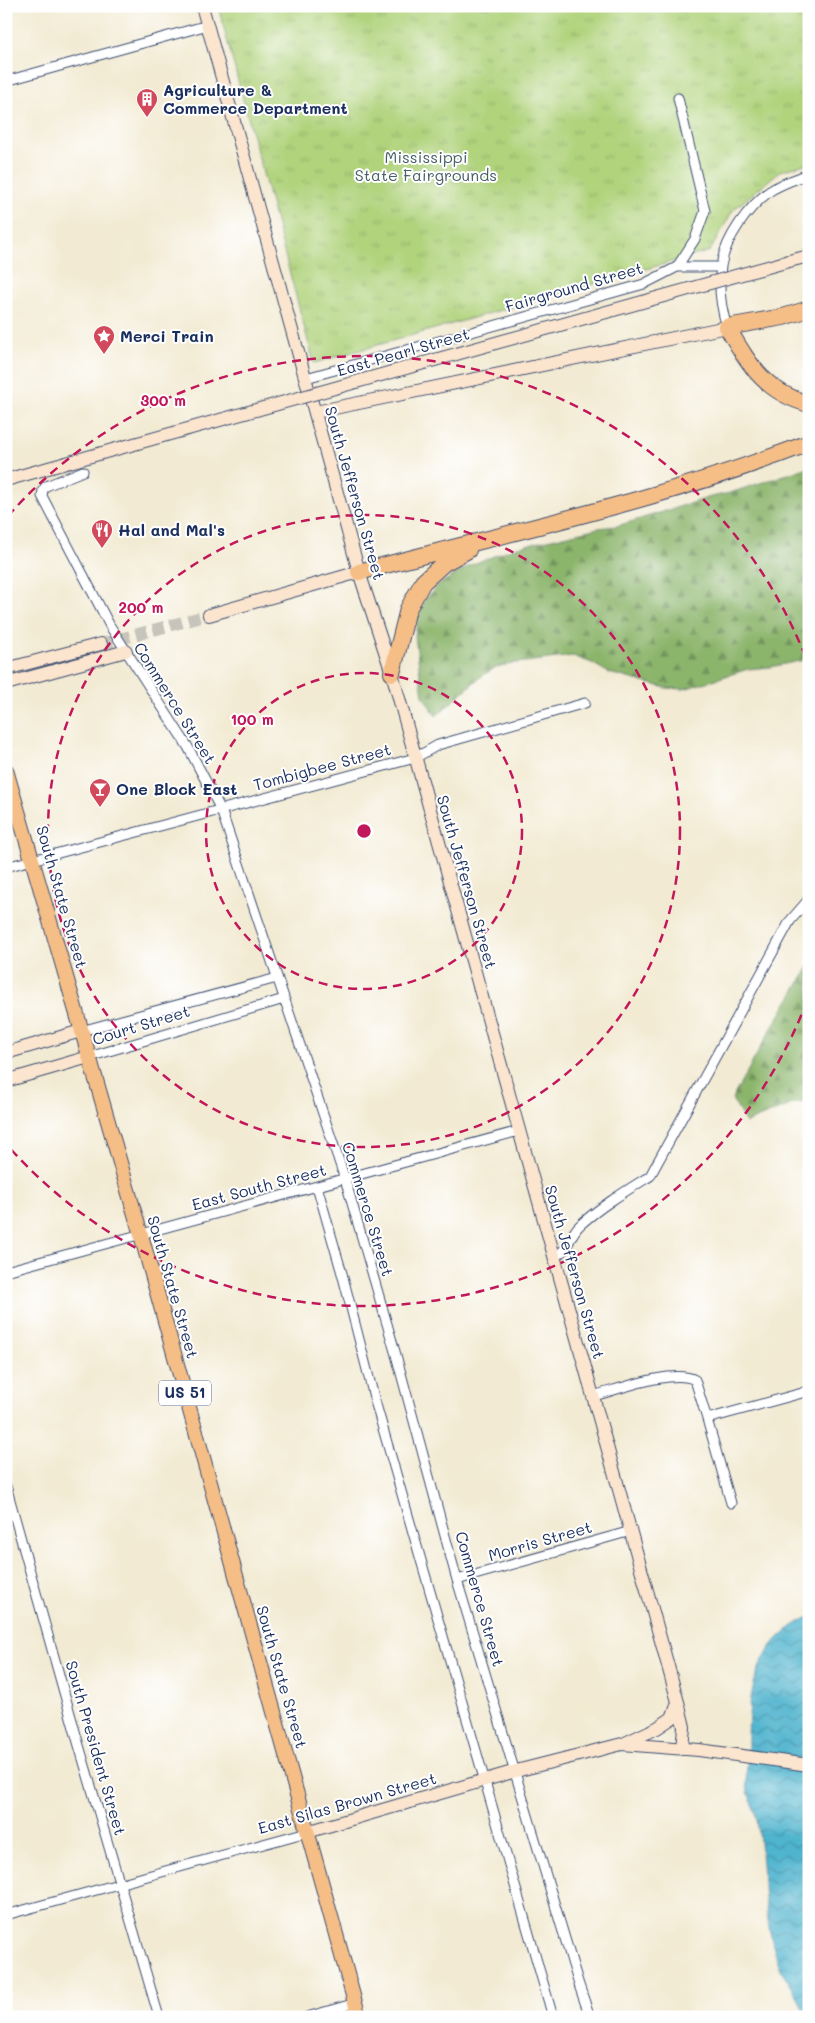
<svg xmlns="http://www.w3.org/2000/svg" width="815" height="2023" font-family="Mali,sans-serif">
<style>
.forest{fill:url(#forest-firs);stroke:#547265}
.park{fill:url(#park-tufts);stroke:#66816d}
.water{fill:url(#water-waves);stroke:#357296}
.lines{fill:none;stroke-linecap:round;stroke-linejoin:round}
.secondary-tunnel{stroke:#c7c5bb;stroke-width:12;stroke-dasharray:12 6;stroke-linecap:butt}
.street-casing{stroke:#3b4b6f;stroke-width:11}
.secondary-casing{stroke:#3b4b6f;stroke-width:14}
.primary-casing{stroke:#3b4b6f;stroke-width:16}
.highway-casing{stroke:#3b4b6f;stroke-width:18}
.street{stroke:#fff;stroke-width:9}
.secondary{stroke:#fbe5cf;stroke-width:12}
.primary{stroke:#f6be87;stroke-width:14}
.highway{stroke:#f6be87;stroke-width:16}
.secondary-bridge-casing{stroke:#3b4b6f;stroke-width:14;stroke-linecap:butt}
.secondary-bridge{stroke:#fbe5cf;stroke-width:12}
.ring{fill:none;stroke:#c2185b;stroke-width:2.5;stroke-dasharray:9 6}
.labels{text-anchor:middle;stroke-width:4;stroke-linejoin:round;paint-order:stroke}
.shield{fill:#fff;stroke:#5f6d8e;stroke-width:1}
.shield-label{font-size:15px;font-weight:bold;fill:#1b2f5e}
.poi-label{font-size:16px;font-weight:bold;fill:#1b2f5e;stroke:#fff;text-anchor:start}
.park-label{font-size:16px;fill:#486067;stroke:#fff}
.street-label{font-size:16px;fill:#1b2f5e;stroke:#fff}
.centre{fill:#c2185b;stroke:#fff;stroke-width:2.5}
.ring-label{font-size:15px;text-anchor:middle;font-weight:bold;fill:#c2185b;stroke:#fff;stroke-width:4;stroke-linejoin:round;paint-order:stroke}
</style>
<defs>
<pattern id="forest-firs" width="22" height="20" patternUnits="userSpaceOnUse" patternTransform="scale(1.25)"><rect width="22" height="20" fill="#8cb56c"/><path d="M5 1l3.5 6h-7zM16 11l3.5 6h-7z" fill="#72945c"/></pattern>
<pattern id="park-tufts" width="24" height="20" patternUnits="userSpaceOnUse" patternTransform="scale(1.25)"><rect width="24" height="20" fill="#b0d37c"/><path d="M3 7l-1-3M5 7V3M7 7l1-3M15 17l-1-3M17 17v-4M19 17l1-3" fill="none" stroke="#97b56e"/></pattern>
<pattern id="water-waves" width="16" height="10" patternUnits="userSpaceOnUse" patternTransform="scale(1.25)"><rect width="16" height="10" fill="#4fb4ce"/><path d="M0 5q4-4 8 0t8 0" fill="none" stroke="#4193aa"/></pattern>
</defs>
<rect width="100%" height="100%" fill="#fff"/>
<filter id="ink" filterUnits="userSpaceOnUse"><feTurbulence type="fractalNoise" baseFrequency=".02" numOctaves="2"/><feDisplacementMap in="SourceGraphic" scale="10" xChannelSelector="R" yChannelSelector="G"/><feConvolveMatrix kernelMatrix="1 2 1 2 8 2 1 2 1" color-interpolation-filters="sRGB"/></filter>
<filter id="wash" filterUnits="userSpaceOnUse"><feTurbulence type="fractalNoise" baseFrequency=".0096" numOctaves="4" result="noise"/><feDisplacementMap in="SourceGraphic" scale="20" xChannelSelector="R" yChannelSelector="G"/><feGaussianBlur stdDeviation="1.12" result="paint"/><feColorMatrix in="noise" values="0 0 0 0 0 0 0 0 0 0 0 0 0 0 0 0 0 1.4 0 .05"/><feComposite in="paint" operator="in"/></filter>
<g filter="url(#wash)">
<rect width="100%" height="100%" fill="#f2ead2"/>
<path class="forest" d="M809,467V659L770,667L748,669L684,689L666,688L609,673L592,663L573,656L516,663L496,667L479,678L436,716L423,696L415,636L418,617L425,600L438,585L471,565L514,548L598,528L617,526L711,497L730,493Z
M809,967V1102L795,1103L746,1123L732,1099L767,1036Z"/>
<path class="park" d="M218,6H809V163L780,171L733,210L710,251L314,363Z"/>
<path class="water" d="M809,1617V2017H805C802,2001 796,1993 787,1980C780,1970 776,1956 773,1945C762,1904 764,1861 757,1820C755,1809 749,1798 747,1787C745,1775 748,1761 748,1749C748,1694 753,1643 809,1617Z"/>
</g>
<g filter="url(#ink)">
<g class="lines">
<path class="secondary-tunnel" d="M101,644L209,615"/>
<g class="street-casing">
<path id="street" d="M6,81L208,25
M677,267H721
M727,327C721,308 718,287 721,266C725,239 748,207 770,191C782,183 796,179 809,174
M306,378L644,284L677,267L695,239L705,211L678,98
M83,471L46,486L43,490L42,496L110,626L188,747L221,810L345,1179L396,1355L457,1580L579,1985L590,2017
M6,867L415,758L438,745L585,703
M81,1031L277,978
M89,1057L284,999
M317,1186L343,1277L375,1401L553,2017
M554,1257C571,1249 568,1236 580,1225C601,1206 626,1191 650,1176L790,921L809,899
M6,1271L519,1131
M593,1396C617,1390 674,1368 695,1380L707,1419L802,1393L809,1389
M707,1419L731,1503
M6,1486L78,1742L159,2017
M457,1580L631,1531
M6,1915L307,1832
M307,2017L356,2003"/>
</g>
<g class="secondary-casing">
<path id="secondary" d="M202,6L359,572L392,673L678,1702L684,1727L682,1749
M789,261L809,256
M315,412L727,327
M6,480L34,472
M209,615L359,572
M6,669L101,644
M6,684L126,651
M6,1053L81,1031
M6,1081L89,1057
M623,1744L657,1728L672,1718L678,1702
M307,1832L516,1771L622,1744L699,1750L809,1765"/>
</g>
<g class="primary-casing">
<path id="primary" d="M6,770L141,1235L359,2017"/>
</g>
<g class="highway-casing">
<path id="highway" d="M809,309L783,317L727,327C749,364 764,392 809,404
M359,572C510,532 663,500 809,443
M392,673L408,609L423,582L444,563L468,550"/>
</g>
<use href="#street" class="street"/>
<use href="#secondary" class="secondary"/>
<use href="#primary" class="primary"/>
<use href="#highway" class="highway"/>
<g class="secondary-bridge-casing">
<path id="secondary-bridge" d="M34,472L789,261"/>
</g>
<use href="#secondary-bridge" class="secondary-bridge"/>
</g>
</g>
<g class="ring">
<circle cx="364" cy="831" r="158"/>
<circle cx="364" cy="831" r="316"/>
<path d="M807 1001A475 475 0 0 1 8 1146M8 516A475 475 0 0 1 807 661"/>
</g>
<defs>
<g id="building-pin" transform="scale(1.125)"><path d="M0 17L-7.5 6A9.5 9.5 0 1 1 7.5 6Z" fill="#d1495b" stroke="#fff"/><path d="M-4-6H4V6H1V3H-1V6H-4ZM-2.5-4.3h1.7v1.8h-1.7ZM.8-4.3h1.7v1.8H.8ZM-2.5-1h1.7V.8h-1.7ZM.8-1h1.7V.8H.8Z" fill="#fff"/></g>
<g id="sight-pin" transform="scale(1.125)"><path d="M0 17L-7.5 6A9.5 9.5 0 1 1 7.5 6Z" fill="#d1495b" stroke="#fff"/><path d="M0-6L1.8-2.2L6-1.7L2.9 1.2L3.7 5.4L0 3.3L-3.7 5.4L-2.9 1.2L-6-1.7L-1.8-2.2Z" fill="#fff"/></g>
<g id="restaurant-pin" transform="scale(1.125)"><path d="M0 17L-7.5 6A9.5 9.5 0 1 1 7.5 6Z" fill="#d1495b" stroke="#fff"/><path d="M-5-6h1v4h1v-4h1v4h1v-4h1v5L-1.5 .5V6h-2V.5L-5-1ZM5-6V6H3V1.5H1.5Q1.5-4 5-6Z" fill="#fff"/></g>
<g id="bar-pin" transform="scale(1.125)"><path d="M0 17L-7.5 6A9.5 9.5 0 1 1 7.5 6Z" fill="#d1495b" stroke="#fff"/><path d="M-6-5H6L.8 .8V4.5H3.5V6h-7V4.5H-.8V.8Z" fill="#fff"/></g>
</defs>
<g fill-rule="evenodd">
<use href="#building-pin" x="147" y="99"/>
<use href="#sight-pin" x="104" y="336"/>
<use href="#restaurant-pin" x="102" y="530"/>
<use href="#bar-pin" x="100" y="789"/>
</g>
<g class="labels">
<rect class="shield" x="159" y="1380.5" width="52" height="25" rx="4"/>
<g class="shield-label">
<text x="185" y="1398">US 51</text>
</g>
<g class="poi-label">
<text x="163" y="96">Agriculture &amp;<tspan x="163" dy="18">Commerce Department</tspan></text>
<text x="120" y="342">Merci Train</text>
<text x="118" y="536">Hal and Mal's</text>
<text x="116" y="795">One Block East</text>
</g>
<g class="park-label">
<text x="426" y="163">Mississippi<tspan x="426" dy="18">State Fairgrounds</tspan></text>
</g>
<g class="street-label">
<text transform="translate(574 287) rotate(-16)" y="6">Fairground Street</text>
<text transform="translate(403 352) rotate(-16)" y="6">East Pearl Street</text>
<text transform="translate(355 493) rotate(74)" y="6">South Jefferson Street</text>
<text transform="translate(175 703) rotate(58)" y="6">Commerce Street</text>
<text transform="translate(322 767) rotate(-15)" y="6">Tombigbee Street</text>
<text transform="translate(467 882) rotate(74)" y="6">South Jefferson Street</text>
<text transform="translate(62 897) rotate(74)" y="6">South State Street</text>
<text transform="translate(141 1025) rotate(-17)" y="6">Court Street</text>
<text transform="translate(259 1187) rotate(-15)" y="6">East South Street</text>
<text transform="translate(368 1209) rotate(73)" y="6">Commerce Street</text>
<text transform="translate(575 1272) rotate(74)" y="6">South Jefferson Street</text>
<text transform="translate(173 1287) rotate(74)" y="6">South State Street</text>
<text transform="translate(540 1541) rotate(-16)" y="6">Morris Street</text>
<text transform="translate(480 1599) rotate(74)" y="6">Commerce Street</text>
<text transform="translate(282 1677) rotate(74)" y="6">South State Street</text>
<text transform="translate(96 1748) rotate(74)" y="6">South President Street</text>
<text transform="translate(347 1803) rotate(-16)" y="6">East Silas Brown Street</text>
</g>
</g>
<circle cx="364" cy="831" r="8" class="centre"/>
<g class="ring-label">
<text x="163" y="406">300 m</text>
<text x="141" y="613">200 m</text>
<text x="252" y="725">100 m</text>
</g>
<rect width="815" height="2023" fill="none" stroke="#fff" stroke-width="25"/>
</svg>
